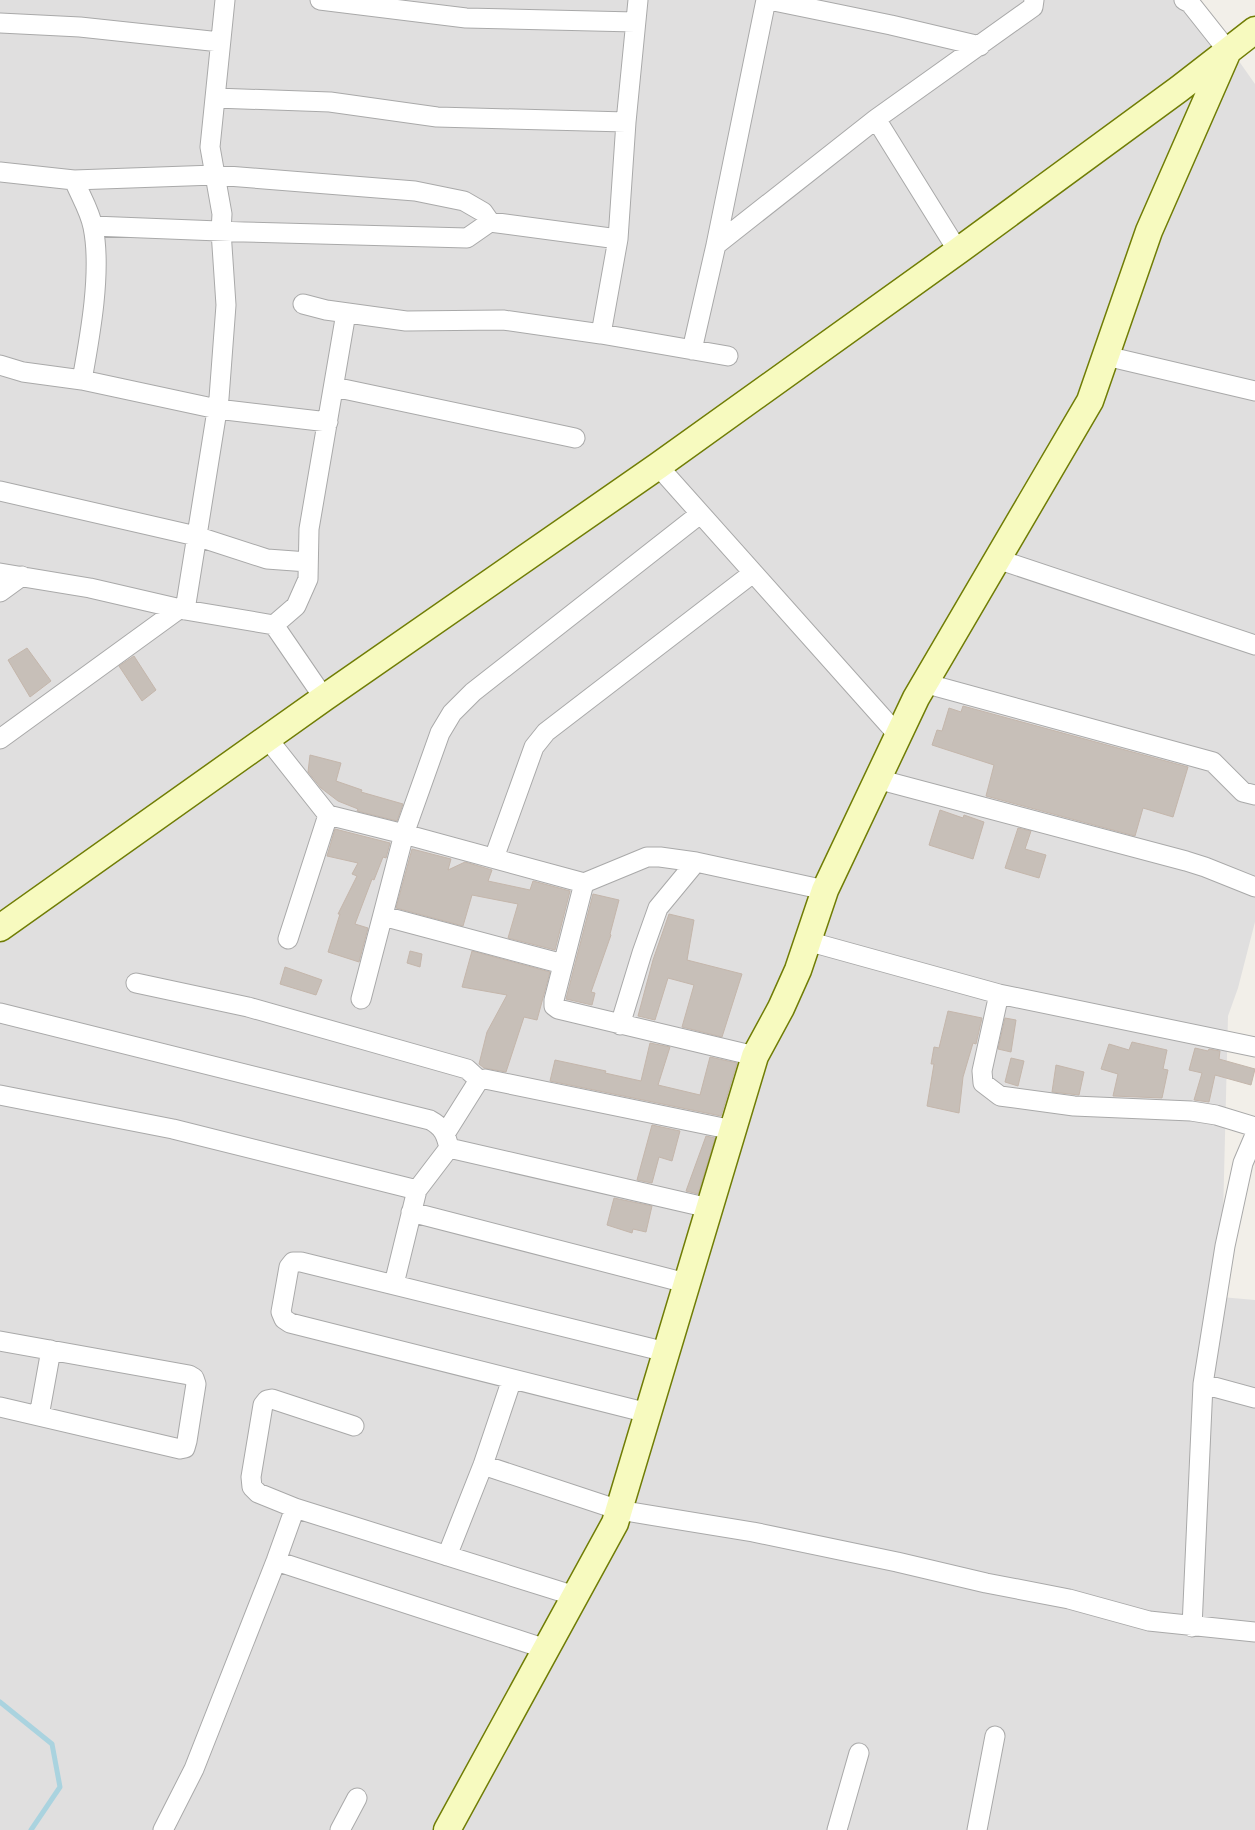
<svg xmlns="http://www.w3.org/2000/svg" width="1255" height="1830" font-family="Poppins,sans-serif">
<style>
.residential{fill:#e0dfdf}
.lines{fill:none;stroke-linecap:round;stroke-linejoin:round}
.stream{stroke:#aad3df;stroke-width:5}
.building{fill:#c7bfb8;stroke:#c4b6ab}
.street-casing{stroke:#a9a9a9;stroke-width:21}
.secondary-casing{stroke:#707d05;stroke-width:29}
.street{stroke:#fff;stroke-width:19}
.secondary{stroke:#f7fabf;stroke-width:26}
</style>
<rect width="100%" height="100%" fill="#f2efe9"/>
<path class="residential" d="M0,0H1196L1255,84V922L1238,988L1228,1016L1221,1297L1255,1300V1830H0Z"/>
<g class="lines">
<path class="stream" d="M0,1702L52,1744L60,1787L31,1830"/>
</g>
<path class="building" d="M27,648L51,681L30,697L8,660Z
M134,656L156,690L142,701L119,666Z
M963,706L1188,767L1173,817L1143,808L1135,836L986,796L994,765L932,745L937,730L942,731L949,708L961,712Z
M310,755L341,763L336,781L362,790L361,792L403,804L397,821L357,811L358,809L338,801L321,788L308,772Z
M940,810L963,818L964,815L984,822L973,859L929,845Z
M1018,828L1031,831L1025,849L1046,855L1039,878L1005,868Z
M335,829L390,843L386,858L383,857L374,880L372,879L355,924L368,928L359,962L328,952L340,914H338L357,876L352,874L358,863L327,856Z
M412,849L451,859L448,870L465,862L492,870L488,881L530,890L533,881L570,891L555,950L508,938L518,904L472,895L463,926L396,908Z
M593,894L619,900L610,934L611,935L591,992L595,993L592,1005L566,999Z
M669,914L694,920L687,960L742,974L722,1037L682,1027L694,985L668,978L655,1020L638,1016L653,960Z
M410,951L422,954L420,967L407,963Z
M472,951L550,972L537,1020L524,1017L506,1072L484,1068L479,1064L487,1032L507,995L462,987Z
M285,967L322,980L316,995L280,984Z
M948,1011L982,1018L976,1044L973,1043L963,1077L959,1113L927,1106L934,1064H931L934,1047L939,1048Z
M1005,1018L1016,1020L1011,1052L998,1049Z
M1132,1042L1167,1050L1163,1069L1168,1070L1162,1098L1113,1096L1118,1074L1101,1069L1109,1044L1129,1050Z
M650,1043L670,1047L658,1085L700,1095L710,1057L737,1063L721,1116L550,1081L555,1060L606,1071L605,1073L641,1081Z
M1195,1048L1208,1051L1209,1049L1220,1051L1219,1059L1255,1069L1251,1085L1215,1075L1209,1102L1194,1100L1202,1073L1189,1070Z
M1011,1058L1024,1061L1018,1086L1005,1082Z
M1056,1065L1084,1072L1079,1095L1052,1092Z
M652,1125L680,1131L672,1161L659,1157L652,1183L637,1180Z
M706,1136L715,1138L698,1194L686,1191Z
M614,1198L652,1206L646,1232L633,1229L632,1233L607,1225Z"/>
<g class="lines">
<g class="street-casing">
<path id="street" d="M320,0L466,18L635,22
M769,0L891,25L980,46
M1184,0L1190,3L1228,51
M0,23L80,27L220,42
M215,98L330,102L437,117L626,122L618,239L601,334L728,356
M876,119L1033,7L1034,0
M626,122L638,0
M0,172L74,180C80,195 90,211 93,227C102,271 90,336 82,380
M74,180L215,175L415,191L464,201L483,212L490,222
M93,226L244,232L467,238L490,222L618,239
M716,245L766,0
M303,304L326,310L406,321L503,320L601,334
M692,350L716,245L876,119L958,251
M1106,356L1255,391
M0,365L23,372L82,380L217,409L328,422
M334,387L575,438
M658,466L898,735
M0,491L196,536L267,559L308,562
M997,559L1255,645
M0,573L90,588L185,610L274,625L324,698
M0,592L22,576
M185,610L219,398L226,305L221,231L222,214L210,147L225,0
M274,625L296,606L308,579L309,529L346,313
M924,683L1213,762L1243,792L1255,795
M267,738L328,815L404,834L584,883L554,1000V1006L558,1009L755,1056
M0,739L179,609
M877,779L1186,861L1205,867L1255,887
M494,858L534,747L546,732L753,573
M584,883L647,857H660L696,862
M383,916L563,964
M288,939L328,815
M807,941L999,994L1255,1047
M136,983L248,1007L467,1069L479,1080
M999,994L982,1071L983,1083L1000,1096L1074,1106L1191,1111L1216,1115L1255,1127
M361,999L404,834L440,733L452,713L473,692L700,514
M0,1013L430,1120C443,1127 446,1134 449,1148
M620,1025L642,953L658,908L696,862L825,890
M0,1095L173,1129L417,1190
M445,1134L479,1080L485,1079L733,1130
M411,1212L686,1283
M394,1284L417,1190L449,1148L709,1208
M0,1341L189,1375L194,1378L196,1384L187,1441L185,1448L180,1449L0,1407
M1203,1384L1255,1398
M648,1413L290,1323L284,1319L281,1312L289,1267L293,1262H301L666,1352
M39,1416L51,1350
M354,1426L272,1399L267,1400L263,1405L251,1477L252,1487L258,1493L295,1508L575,1596
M483,1465L619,1510L753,1532L897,1562L986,1583L1069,1599L1149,1621L1255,1632
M447,1556L483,1465L512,1379
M276,1561L546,1649
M1192,1627L1203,1384L1225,1246L1243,1163L1255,1135
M163,1830L194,1769L276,1561L295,1508
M340,1830L357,1798
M837,1830L859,1753
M977,1830L995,1736"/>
</g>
<g class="secondary-casing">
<path id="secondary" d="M0,928L324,698L658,466L958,251L1179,89L1255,30
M447,1830L615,1523L755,1056L781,1008L798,970L825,890L916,698L1090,401L1149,231L1228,51"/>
</g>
<use href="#street" class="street"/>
<use href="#secondary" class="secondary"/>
</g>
</svg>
